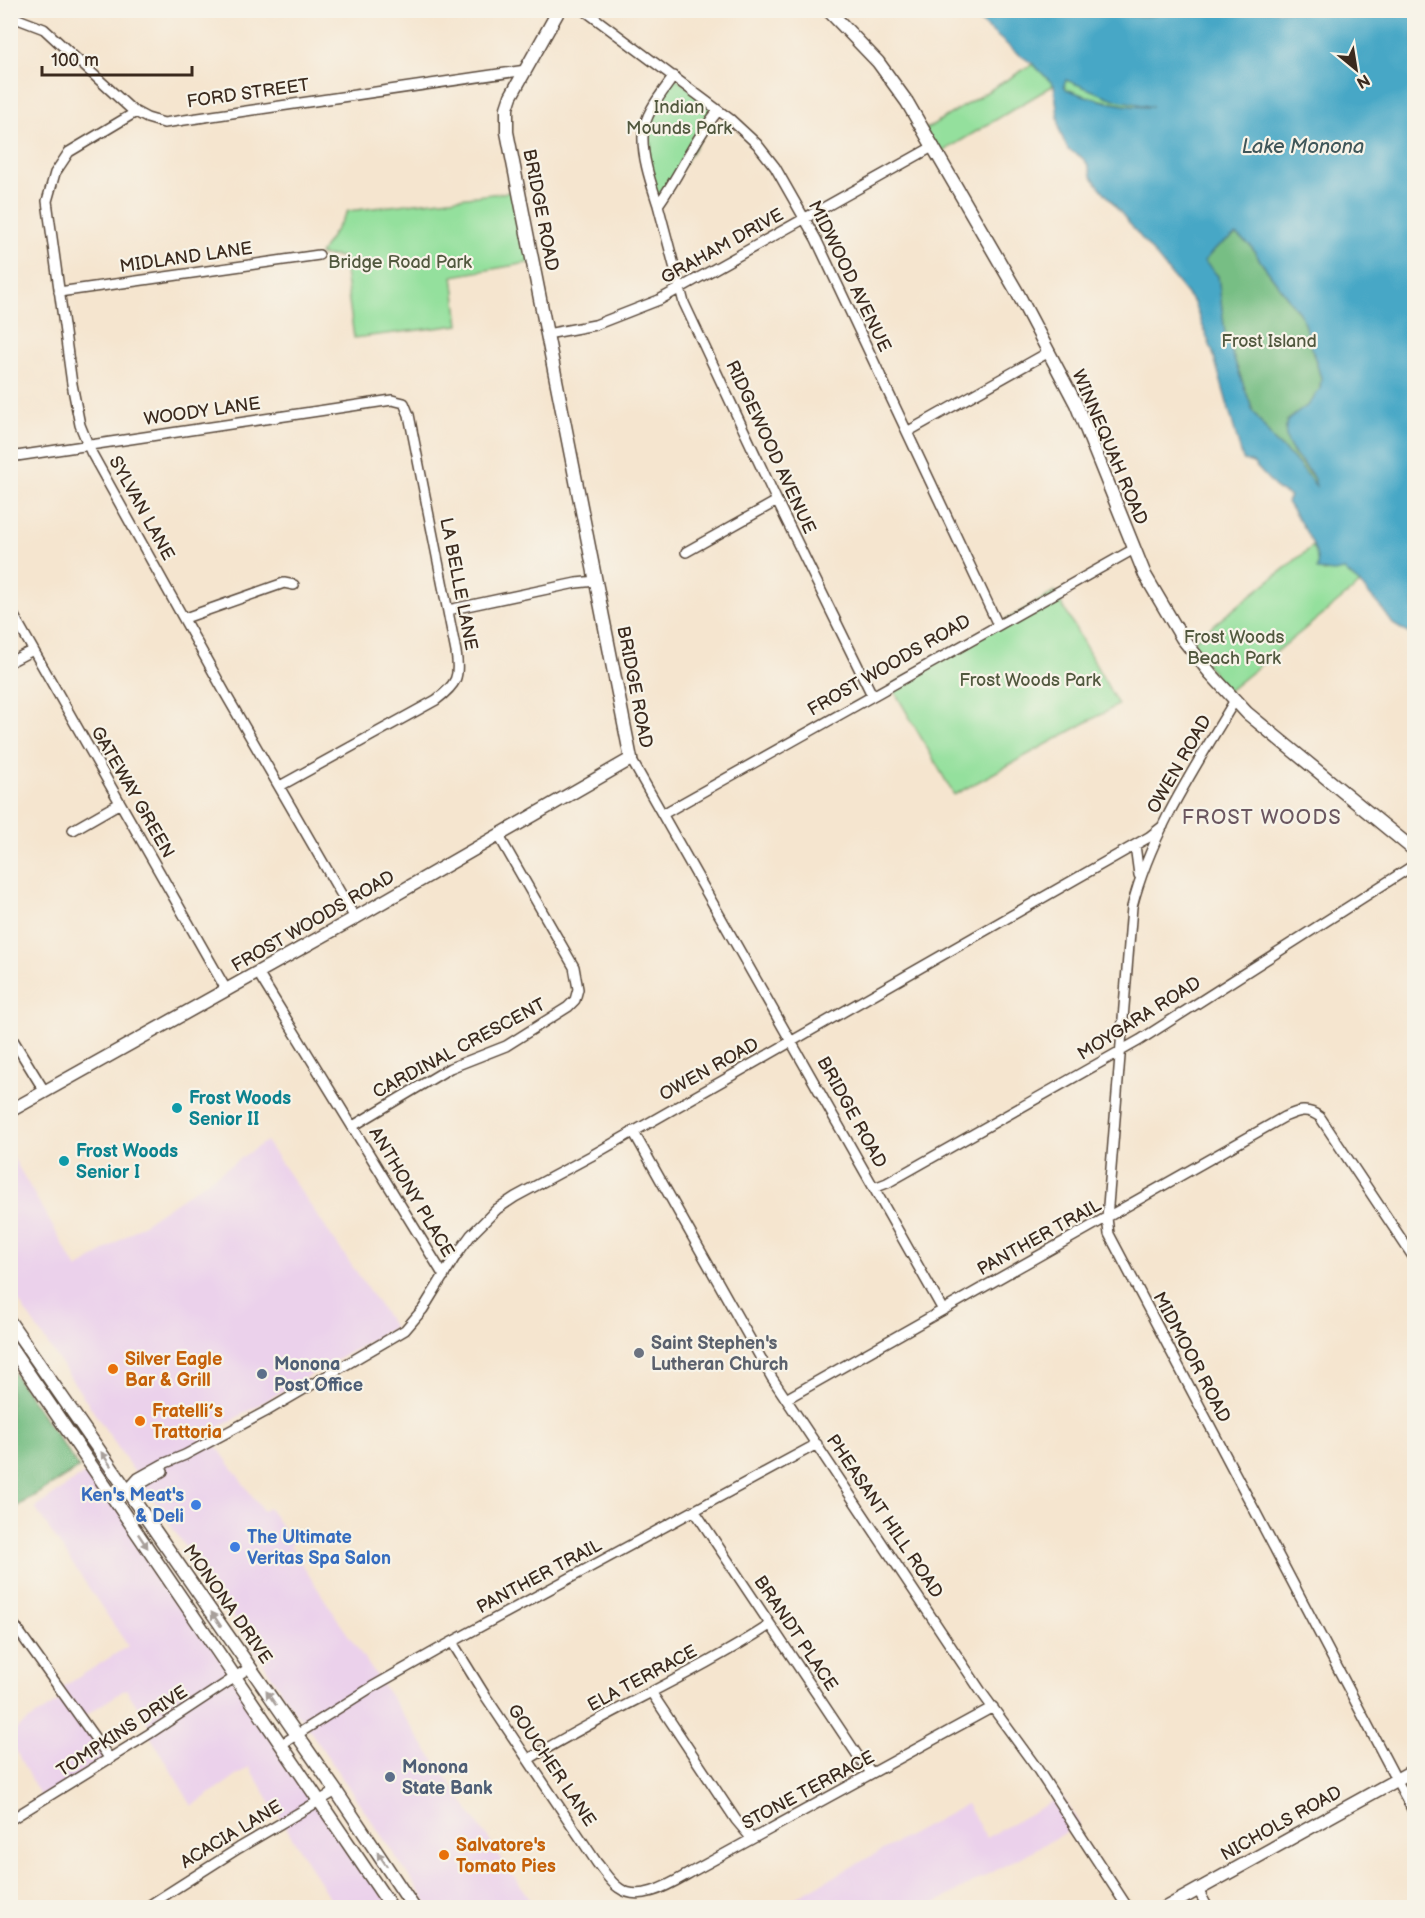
<svg xmlns="http://www.w3.org/2000/svg" width="1425" height="1918" font-family="'Balsamiq Sans',sans-serif">
<style>
.built{fill:#ebd1eb}
.green{fill:#94e09d;stroke:#68855e;stroke-width:1.5}
.forest{fill:#77be84;stroke:#597451;stroke-width:1.5}
.water{fill:#46a7c6;stroke:#406872;stroke-width:1.5;fill-rule:evenodd}
.lines{fill:none;stroke-linecap:round;stroke-linejoin:round}
.minor-casing{stroke:#574639;stroke-width:12}
.tertiary-casing{stroke:#574639;stroke-width:15}
.minor{stroke:#fff;stroke-width:9}
.tertiary{stroke:#fff;stroke-width:12}
.oneway{fill:#a79f9a}
.culture-dot{fill:#0f9aa8;stroke:#f7f3e8;stroke-width:2}
.worship-dot{fill:#6b7280;stroke:#f7f3e8;stroke-width:2}
.food-dot{fill:#e8710a;stroke:#f7f3e8;stroke-width:2}
.service-dot{fill:#5c6f8a;stroke:#f7f3e8;stroke-width:2}
.shop-dot{fill:#3f7fe0;stroke:#f7f3e8;stroke-width:2}
.labels{text-anchor:middle;stroke-width:4.5;stroke-linejoin:round;paint-order:stroke}
.street-label{font-size:18px;fill:#3b2a1e;stroke:#f7f3e8}
.park-label{font-size:18px;fill:#51583e;stroke:#f7f3e8}
.culture-label{font-size:18px;font-weight:bold;fill:#0d838f;stroke:#f7f3e8;text-anchor:start}
.worship-label{font-size:18px;font-weight:bold;fill:#5b616d;stroke:#f7f3e8;text-anchor:start}
.food-label{font-size:18px;font-weight:bold;fill:#c56008;stroke:#f7f3e8;text-anchor:start}
.service-label{font-size:18px;font-weight:bold;fill:#4e5e75;stroke:#f7f3e8;text-anchor:start}
.shop-label{font-size:18px;font-weight:bold;fill:#366cbe;stroke:#f7f3e8;text-anchor:end}
.water-label{font-size:20px;font-style:italic;fill:#3f5659;stroke:#f7f3e8}
.neighbourhood-label{font-size:20px;letter-spacing:1.5px;fill:#6b5760;stroke:#f7f3e8}
</style>
<rect width="100%" height="100%" fill="#f7f3e8"/>
<filter id="ink" filterUnits="userSpaceOnUse"><feTurbulence type="fractalNoise" baseFrequency=".0167" numOctaves="2"/><feDisplacementMap in="SourceGraphic" scale="12" xChannelSelector="R" yChannelSelector="G"/><feConvolveMatrix kernelMatrix="1 2 1 2 8 2 1 2 1" color-interpolation-filters="sRGB"/></filter>
<filter id="wash" filterUnits="userSpaceOnUse"><feTurbulence type="fractalNoise" baseFrequency=".008" numOctaves="4" result="noise"/><feDisplacementMap in="SourceGraphic" scale="24" xChannelSelector="R" yChannelSelector="G"/><feGaussianBlur stdDeviation="1.35" result="paint"/><feColorMatrix in="noise" values="0 0 0 0 0 0 0 0 0 0 0 0 0 0 0 0 0 1.4 0 .05"/><feComposite in="paint" operator="in"/></filter>
<g filter="url(#wash)">
<rect width="100%" height="100%" fill="#f5e5cf"/>
<path class="built" d="M266,1141L394,1327L208,1434L263,1511L269,1508L293,1543L290,1546L342,1626L535,1907H430L302,1719L293,1710L249,1641L11,1290L10,1152L77,1269Z
M94,1467L392,1907H335L249,1767L192,1806L149,1734L153,1731L126,1689L81,1718L110,1759L43,1801L11,1742L10,1733L65,1697L60,1689L128,1646L35,1508Z
M1062,1796L1080,1825L928,1907L776,1908L967,1804L986,1838Z"/>
<path class="green" d="M1113,11H1174C1154,17 1133,19 1113,11Z
M1033,64L1054,85L942,152L924,130Z
M674,76L718,111L658,205L650,180L645,126Z
M1066,80L1163,109C1129,106 1098,102 1066,89L1064,85Z
M518,191L533,262L453,276L459,325L354,338L343,257L319,255L348,211Z
M1313,546L1324,572L1344,569L1360,584L1227,692L1191,643Z
M1055,592L1118,705L954,795L891,685Z"/>
<path class="forest" d="M1236,235L1251,246L1261,262L1302,317L1321,378L1320,389L1309,405L1287,421L1293,453L1314,479L1316,487L1293,458L1274,441L1253,411L1225,334L1218,276L1203,261L1218,246Z
M10,1368L79,1468L11,1510H10Z"/>
<path class="water" d="M1113,10C1133,19 1154,17 1174,10L1414,11V637L1393,624L1383,610L1360,584L1344,570L1334,572L1317,570C1321,547 1299,522 1287,502L1290,496L1278,490L1253,463L1243,460L1213,353L1194,303L1091,176C1089,161 1081,155 1068,150L1060,132L1054,85L1033,64L1017,53L968,11ZM1066,80L1116,100L1153,107C1123,107 1094,100 1066,89L1064,85ZM1236,235L1251,246L1261,262L1302,317L1321,378L1320,389L1309,404L1287,421C1286,425 1285,431 1286,436C1289,456 1313,467 1316,486L1293,458L1274,441L1253,411L1225,334L1218,276L1204,261L1218,246Z"/>
</g>
<g filter="url(#ink)">
<g class="lines">
<g class="minor-casing">
<path id="minor" d="M584,10L730,119L757,144L775,167L816,239L998,625
M10,16L44,29L132,110L147,118L164,123L526,70
M718,111C694,139 680,175 658,205L684,303L777,501L872,695
M136,112L69,152L55,173L47,201L72,384L80,425L91,452L225,693L355,918
M658,205C651,183 642,158 643,135C644,114 662,93 674,76
M59,292L319,255
M547,334L595,325L659,300L934,146
M907,432L1049,352
M10,457L392,400L404,403L409,415L456,652C460,677 457,684 436,700L280,786
M686,552L777,501
M10,609L227,991
M448,610L576,583L596,581
M185,618L284,583L294,585
M10,662L33,650
M1235,700C1196,766 1151,832 1132,907L1107,1218L1109,1234L1414,1813
M631,759L943,1310
M663,814L1134,549
M73,830L120,803
M1135,845L1139,875
M258,973L444,1276
M10,1035L45,1092
M353,1126L450,1068L506,1046L568,1007L575,1000L578,989L574,967L499,836
M633,1131L772,1378L982,1693L1036,1767L1128,1908
M874,1188L887,1183L1140,1040L1414,865
M786,1399L1284,1117C1298,1111 1307,1107 1320,1117L1414,1258
M130,1487L139,1485L163,1471
M114,1498L130,1487L138,1478L163,1464L185,1455L265,1412L405,1330L423,1309L455,1257L471,1235L497,1209L515,1197L591,1156L1149,837L1163,826
M694,1510L860,1759L872,1773
M10,1619L110,1759
M452,1642L486,1697L597,1863C604,1871 610,1882 619,1888C642,1905 676,1880 697,1869L993,1707
M651,1692L736,1820L752,1839
M282,1744L372,1687L439,1649L817,1444
M529,1759C607,1711 693,1675 770,1625
M10,1820L149,1734L249,1668
M1198,1890L1208,1908
M145,1908L239,1848L336,1791"/>
</g>
<g class="tertiary-casing">
<path id="tertiary" d="M828,10L878,62L907,102L1017,292L1076,404L1145,575L1182,638L1211,674L1247,713L1414,850
M10,1111L355,918L631,759L507,132V108L511,96L559,10
M10,1322L336,1791L414,1908
M10,1346L392,1908
M1165,1908L1414,1770"/>
</g>
<use href="#minor" class="minor"/>
<use href="#tertiary" class="tertiary"/>
</g>
<defs><path id="oneway-solid" d="M-6-.8H1V-3.2L6.5 0L1 3.2V.8H-6Z" transform="scale(1.5)"/></defs>
<g class="oneway">
<use href="#oneway-solid" transform="translate(106 1459) rotate(-125)"/>
<use href="#oneway-solid" transform="translate(143 1541) rotate(56)"/>
<use href="#oneway-solid" transform="translate(216 1619) rotate(-124)"/>
<use href="#oneway-solid" transform="translate(271 1698) rotate(-125)"/>
<use href="#oneway-solid" transform="translate(382 1859) rotate(-124)"/>
</g>
</g>
<g class="culture-dot">
<circle cx="177" cy="1108" r="6"/>
<circle cx="64" cy="1161" r="6"/>
</g>
<circle class="worship-dot" cx="639" cy="1353" r="6"/>
<g class="food-dot">
<circle cx="113" cy="1369" r="6"/>
<circle cx="140" cy="1421" r="6"/>
<circle cx="444" cy="1855" r="6"/>
</g>
<g class="service-dot">
<circle cx="262" cy="1374" r="6"/>
<circle cx="390" cy="1777" r="6"/>
</g>
<g class="shop-dot">
<circle cx="196" cy="1505" r="6"/>
<circle cx="235" cy="1547" r="6"/>
</g>
<g class="labels">
<g class="street-label">
<text transform="translate(248 93) rotate(-8)" y="6">FORD STREET</text>
<text transform="translate(541 210) rotate(79)" y="6">BRIDGE ROAD</text>
<text transform="translate(722 246) rotate(-29)" y="6">GRAHAM DRIVE</text>
<text transform="translate(186 257) rotate(-8)" y="6">MIDLAND LANE</text>
<text transform="translate(850 276) rotate(64)" y="6">MIDWOOD AVENUE</text>
<text transform="translate(202 411) rotate(-8)" y="6">WOODY LANE</text>
<text transform="translate(771 447) rotate(65)" y="6">RIDGEWOOD AVENUE</text>
<text transform="translate(1110 447) rotate(67)" y="6">WINNEQUAH ROAD</text>
<text transform="translate(142 508) rotate(61)" y="6">SYLVAN LANE</text>
<text transform="translate(459 584) rotate(79)" y="6">LA BELLE LANE</text>
<text transform="translate(889 665) rotate(-30)" y="6">FROST WOODS ROAD</text>
<text transform="translate(635 687) rotate(79)" y="6">BRIDGE ROAD</text>
<text transform="translate(1179 764) rotate(-60)" y="6">OWEN ROAD</text>
<text transform="translate(133 792) rotate(60)" y="6">GATEWAY GREEN</text>
<text transform="translate(313 921) rotate(-30)" y="6">FROST WOODS ROAD</text>
<text transform="translate(1139 1018) rotate(-32)" y="6">MOYGARA ROAD</text>
<text transform="translate(459 1048) rotate(-28)" y="6">CARDINAL CRESCENT</text>
<text transform="translate(709 1069) rotate(-29)" y="6">OWEN ROAD</text>
<text transform="translate(852 1112) rotate(61)" y="6">BRIDGE ROAD</text>
<text transform="translate(412 1192) rotate(59)" y="6">ANTHONY PLACE</text>
<text transform="translate(1039 1237) rotate(-29)" y="6">PANTHER TRAIL</text>
<text transform="translate(1192 1357) rotate(62)" y="6">MIDMOOR ROAD</text>
<text transform="translate(885 1516) rotate(56)" y="6">PHEASANT HILL ROAD</text>
<text transform="translate(539 1576) rotate(-28)" y="6">PANTHER TRAIL</text>
<text transform="translate(228 1604) rotate(55)" y="6">MONONA DRIVE</text>
<text transform="translate(796 1633) rotate(56)" y="6">BRANDT PLACE</text>
<text transform="translate(642 1678) rotate(-28)" y="6">ELA TERRACE</text>
<text transform="translate(122 1731) rotate(-33)" y="6">TOMPKINS DRIVE</text>
<text transform="translate(552 1765) rotate(56)" y="6">GOUCHER LANE</text>
<text transform="translate(808 1790) rotate(-28)" y="6">STONE TERRACE</text>
<text transform="translate(1281 1823) rotate(-29)" y="6">NICHOLS ROAD</text>
<text transform="translate(231 1834) rotate(-31)" y="6">ACACIA LANE</text>
</g>
<g class="park-label">
<text x="679" y="113">Indian<tspan x="679" dy="21">Mounds Park</tspan></text>
<text x="400" y="268">Bridge Road Park</text>
<text x="1269" y="347">Frost Island</text>
<text x="1234" y="643">Frost Woods<tspan x="1234" dy="21">Beach Park</tspan></text>
<text x="1030" y="686">Frost Woods Park</text>
</g>
<g class="culture-label">
<text x="189" y="1104">Frost Woods<tspan x="189" dy="21">Senior II</tspan></text>
<text x="76" y="1157">Frost Woods<tspan x="76" dy="21">Senior I</tspan></text>
</g>
<g class="worship-label">
<text x="651" y="1349">Saint Stephen's<tspan x="651" dy="21">Lutheran Church</tspan></text>
</g>
<g class="food-label">
<text x="125" y="1365">Silver Eagle<tspan x="125" dy="21">Bar &amp; Grill</tspan></text>
<text x="152" y="1417">Fratelli’s<tspan x="152" dy="21">Trattoria</tspan></text>
<text x="456" y="1851">Salvatore's<tspan x="456" dy="21">Tomato Pies</tspan></text>
</g>
<g class="service-label">
<text x="274" y="1370">Monona<tspan x="274" dy="21">Post Office</tspan></text>
<text x="402" y="1773">Monona<tspan x="402" dy="21">State Bank</tspan></text>
</g>
<g class="shop-label">
<text x="184" y="1501">Ken's Meat's<tspan x="184" dy="21">&amp; Deli</tspan></text>
<text x="247" y="1543" text-anchor="start">The Ultimate<tspan x="247" dy="21">Veritas Spa Salon</tspan></text>
</g>
<g class="water-label">
<text x="1303" y="153">Lake Monona</text>
</g>
<g class="neighbourhood-label">
<text x="1262" y="824">FROST WOODS</text>
</g>
</g>
<rect width="1425" height="1918" fill="none" stroke="#f7f3e8" stroke-width="36"/>
<g transform="translate(1356 69) rotate(150)" stroke="#f7f3e8" stroke-width="4.5" paint-order="stroke">
<path d="M0-4.5L10 22L0 15L-10 22Z" fill="#3b2a1e"/>
<text y="-9" font-size="16" font-weight="bold" text-anchor="middle" fill="#3b2a1e">N</text>
</g>
<path d="M42 66v9h150v-9" fill="none" stroke="#3b2a1e" stroke-width="3"/>
<text x="51" y="66" font-size="18" fill="#3b2a1e" stroke="#f7f3e8" stroke-width="4.5" paint-order="stroke">100 m</text>
</svg>
